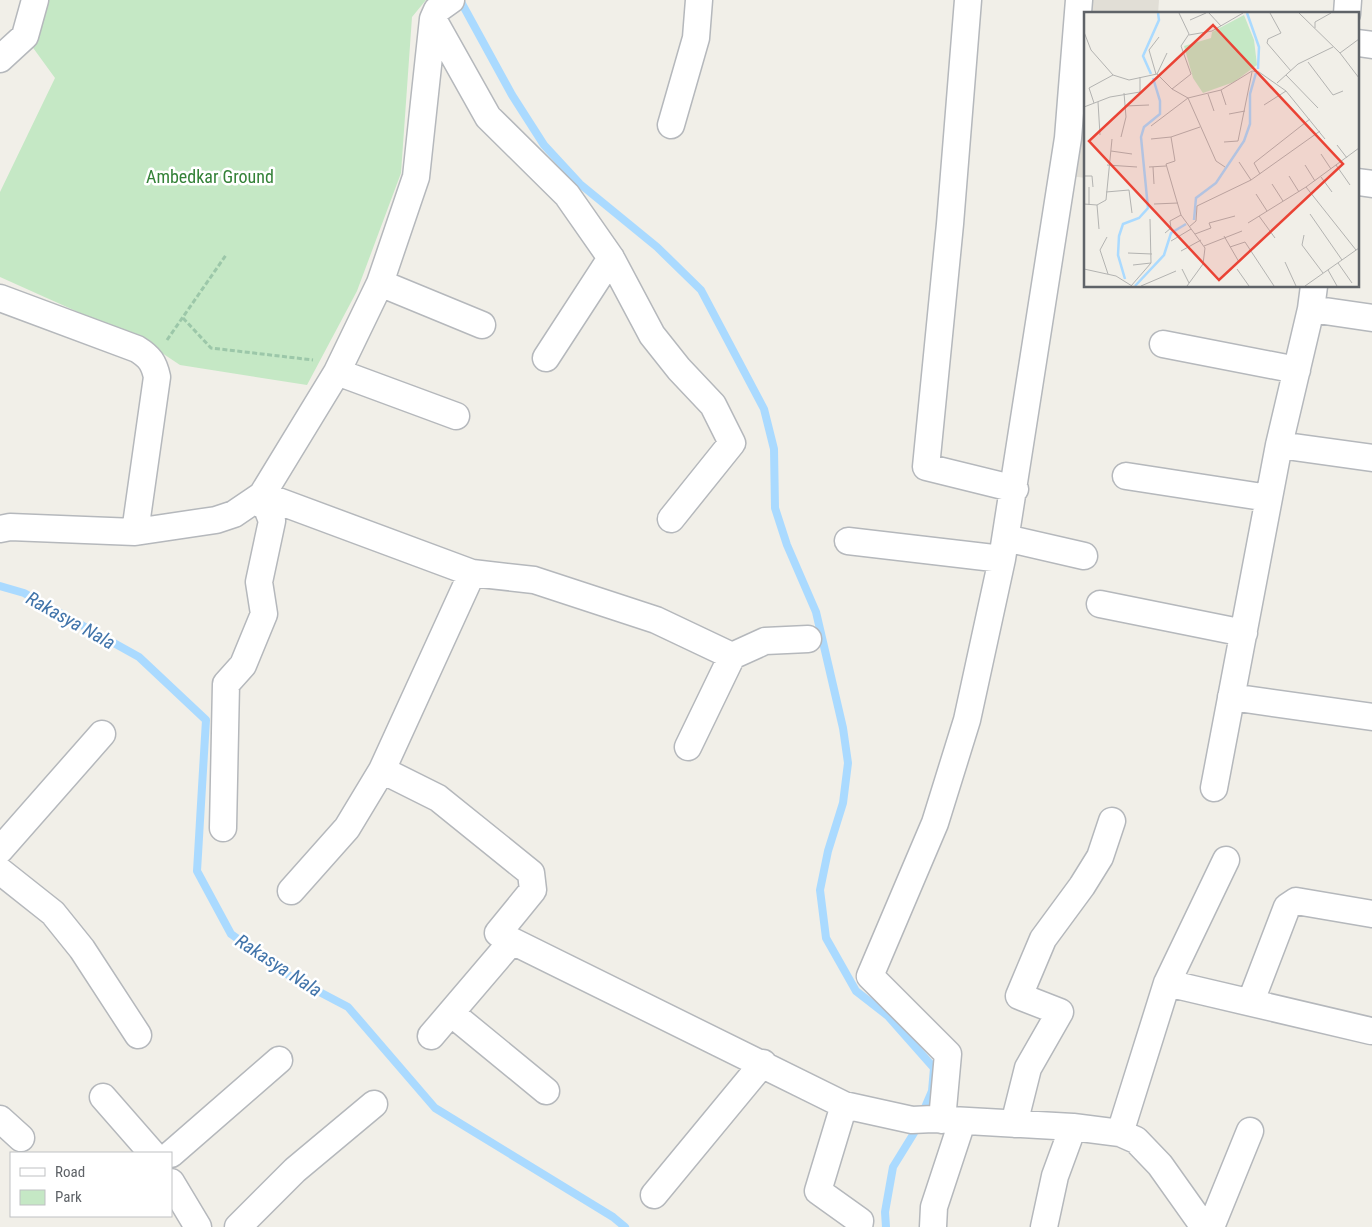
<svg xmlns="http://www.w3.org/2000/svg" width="1372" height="1227" font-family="'Roboto Condensed',sans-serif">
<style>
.education{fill:#e1ded6}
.green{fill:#c5e8c5}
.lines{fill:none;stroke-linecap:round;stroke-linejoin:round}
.stream{stroke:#aadaff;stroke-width:8}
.minor-casing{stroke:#b5b8bc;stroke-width:29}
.path{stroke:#9cc7a9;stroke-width:3;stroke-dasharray:5 2.5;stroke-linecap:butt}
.minor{stroke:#fff;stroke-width:26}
.labels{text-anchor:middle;stroke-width:5;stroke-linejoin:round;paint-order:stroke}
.park-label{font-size:18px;fill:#348238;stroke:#fff}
.water-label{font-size:19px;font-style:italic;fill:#4174aa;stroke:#fff}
.inset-river{fill:none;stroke:#aadaff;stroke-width:2.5}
.inset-road{fill:none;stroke:#b3b3b1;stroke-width:1}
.view{fill:#ea4335;fill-opacity:0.15;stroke:#ea4335;stroke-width:2.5}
.inset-edge{fill:none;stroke:#5f6368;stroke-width:2.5}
</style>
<rect width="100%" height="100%" fill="#f1efe8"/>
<path class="education" d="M1087,0H1159L1158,14H1086Z
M1086,16V178L1070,176Z"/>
<path class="green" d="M47,0H426L412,17L401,173L357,291L307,385L180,365L147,343L0,277V192L55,78L31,45Z"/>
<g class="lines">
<path class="stream" d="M460,0L512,95L544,145L580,184L657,247L701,290L764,409L774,449L775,508L787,545L816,612L843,728L848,763L843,803L828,851L820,890L826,938L856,991L888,1016L934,1068L932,1091L914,1133L893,1167L885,1212L886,1227
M0,586L24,593L139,657L206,720L197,871L231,934L291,977L348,1007L435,1108L613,1217L625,1227"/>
<g class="minor-casing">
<path id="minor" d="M968,0L950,224L926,467L1015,489
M1347,14L1348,0
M433,19L488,117L567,195L611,258L652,335L679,369L713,405L732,443L671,519
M1358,43L1372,45
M0,59L25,36L35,0
M671,125L696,38L699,0
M1358,182L1372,184
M380,283L482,325
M0,298L137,349C150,357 154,363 157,377L135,532
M1311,309L1372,318
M1163,344L1297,370
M546,358L611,258
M337,372L456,416
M1279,445L1372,458
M1126,476L1269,498
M262,495L472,573L534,580L656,620L732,656L765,641L808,639
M0,529L10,527L135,532L216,520L234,514L262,495L337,372L380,283L416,177L433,19L437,10L451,0
M1006,538L1084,556
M848,541L1002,559
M1100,604L1244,633
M1231,697L1372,717
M688,747L732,656
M382,770L438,798L531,873L533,890L498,933L512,941L844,1105L912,1120L933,1119L1073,1127L1120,1133L1136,1140L1160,1165L1204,1227
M1214,788L1279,445L1311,309L1314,286
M223,828L226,684L243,665L264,614L259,582L272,521L262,495
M0,850L102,734
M0,871L53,913L82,949L138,1035
M291,891L347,828L382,770L472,573
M1167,983L1371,1031
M1251,1001L1287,907L1296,901L1372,914
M451,1013L546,1091
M431,1036L512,941
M103,1097L152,1153
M844,1105L818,1191L860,1221L859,1227
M0,1119L21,1138
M942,1120L948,1054L870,976L935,823L967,720L1002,559L1068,138L1079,0
M1014,1124L1028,1068L1060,1012L1019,996L1043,939L1082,886L1100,857L1112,821
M1120,1133L1167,983L1226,860
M171,1154L279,1060
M171,1182L198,1227
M654,1195L763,1063
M238,1227L295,1170L374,1104
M933,1227L934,1207L962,1122
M1044,1227L1055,1176L1073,1127
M1211,1227L1250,1131"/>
</g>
<path class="path" d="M183,318L211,348L313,360
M167,340L226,255"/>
<use href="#minor" class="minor"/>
</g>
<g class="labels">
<g class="park-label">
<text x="210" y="183">Ambedkar Ground</text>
</g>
<g class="water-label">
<text transform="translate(71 620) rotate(29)" y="7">Rakasya Nala</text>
<text transform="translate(279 965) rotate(33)" y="7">Rakasya Nala</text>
</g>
</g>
<g transform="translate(1084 12)">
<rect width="275" height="275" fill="#f1efe8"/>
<path d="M160,3L170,28L173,53L150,70L119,81L109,66L100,34L127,26L128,20Z" fill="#c5e8c5"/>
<path class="inset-river" d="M163,1L175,35L174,57M67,62L59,44L75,8L74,1M110,208L112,186L132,171L160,129L166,112V82L172,61M41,267L34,243L35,224L39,212L55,206L64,196L57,125L60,115L76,102V89L69,66M51,274L80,243L87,221L102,212"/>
<path class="inset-road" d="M125,1L137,14M186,1L197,21L184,27L183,31L207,59M215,1L256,41L275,66M106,8L122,1M231,16V10L247,1M0,20L7,38L29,63L45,68L73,62L88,77L104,86L137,78L168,59L175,60L202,79L241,127M105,23L128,19L159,1M256,41L275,27M224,50L249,83L259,79M72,62L65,38L75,25M73,62L83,41M202,63L234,96M193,71L214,52L249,35M88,77L107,62L97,34L105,22L95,1M137,78L142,93M124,82L130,99M14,90L16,123M10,91L5,76L29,63M180,93L202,79M41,94L65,93M0,95L26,85L56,80V65M145,102L161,99M67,114L104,86L132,149L141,155M37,125L42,105L40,81M87,125L91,149L82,152L91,183L97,203L121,236L119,252L103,274M67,127L87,125L116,115M140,130L154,129L168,60M253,133L263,146M27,139L48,142M237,142L247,157M155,150L167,168M23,153L53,155M221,153L231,169M252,153L266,173M65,155L82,154M69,155L70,172M176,162L170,151L226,107M0,164H8L9,175M205,164L215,180M237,165L248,180M188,172L199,189M222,175L272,238M22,180L45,178L48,201M172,182L183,199M0,192L13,193L22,188L28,127M70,192L94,191M5,193V175M13,193L15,217M226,202L258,248M175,204L191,226M164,211L222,175L275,136M105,215L112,209L113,194L167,168L236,119M81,221L87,216L86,209L97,203M111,222L127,216L125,211L151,204M220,223L218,233L239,261M140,224L155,250M23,225L16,238L24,262M87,229L107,217M120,234L158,219M146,235L161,230L190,274M97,239L117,228M44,241L68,242M201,250L212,274M254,251L268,271M49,253L67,251M0,257L32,264L48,274M98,257L105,271M153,257L165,274M244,258L253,274M47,274L67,251L66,207M57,274L92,259M221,274L275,236"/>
<path class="view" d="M129,13L259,152L135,268L5,129Z"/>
<rect width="275" height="275" class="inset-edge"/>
</g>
<rect x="10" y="1152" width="162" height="65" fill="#ffffff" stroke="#bfc1c3"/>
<rect x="20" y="1168" width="25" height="8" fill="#ffffff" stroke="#bfc1c3"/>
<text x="55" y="1177" font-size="15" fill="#5f6368">Road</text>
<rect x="20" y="1190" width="25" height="15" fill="#c5e8c5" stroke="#bfc1c3"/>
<text x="55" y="1202" font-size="15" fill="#5f6368">Park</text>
</svg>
